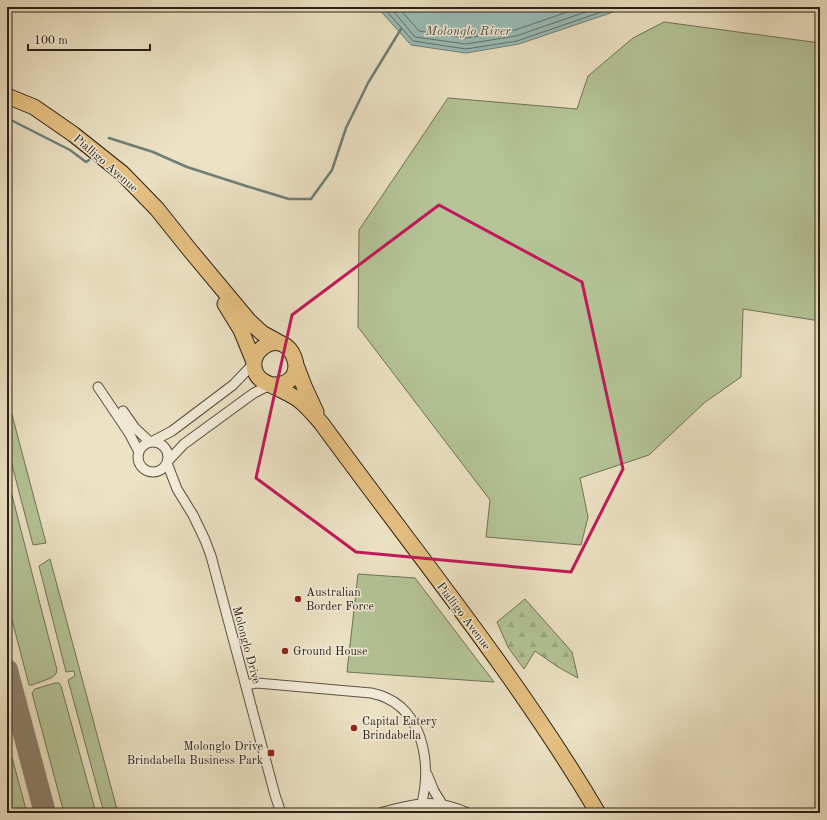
<svg xmlns="http://www.w3.org/2000/svg" width="827" height="820" font-family="'Old Standard TT',serif">
<style>
.green{fill:#b4c497;stroke:#6f7256}
.forest{fill:url(#forest-firs);stroke:#6f7256}
.water{fill:#99bdb9;stroke:#6d7f77}
.lines{fill:none;stroke-linecap:round;stroke-linejoin:round}
.shore{stroke:#626f67;stroke-width:1}
.stream{stroke:#6d7f77;stroke-width:2.5}
.taxiway{stroke:#8b826c;stroke-width:22}
.minor-casing{stroke:#5a5141;stroke-width:11}
.primary-casing{stroke:#2a2115;stroke-width:17}
.minor{stroke:#f3ecd9;stroke-width:9}
.primary{stroke:#e6c182;stroke-width:15}
.marked{fill:none;stroke:#c2185b;stroke-width:3;stroke-linejoin:round}
.poi-dot{fill:#8f2418;stroke:#f3ecd9;stroke-width:1.5}
.labels{text-anchor:middle;stroke-width:3;stroke-linejoin:round;paint-order:stroke}
.street-label{font-size:12px;fill:#2a2115;stroke:#f3ecd9}
.poi-label{font-size:12px;fill:#2a2115;stroke:#f3ecd9;text-anchor:start}
.water-label{font-size:13px;font-style:italic;fill:#4b5046;stroke:#f3ecd9}
</style>
<defs>
<pattern id="forest-firs" width="22" height="20" patternUnits="userSpaceOnUse"><rect width="22" height="20" fill="#b4c497"/><path d="M5 1l3.5 6h-7zM16 11l3.5 6h-7z" fill="#9ba881"/></pattern>
</defs>
<rect width="100%" height="100%" fill="#ece2c4"/>
<filter id="stains"><feTurbulence type="fractalNoise" baseFrequency=".005" numOctaves="4"/><feColorMatrix values="0 0 0 0 .2 0 0 0 0 .09 0 0 0 0 .02 0 0 0 .5 -.17"/></filter>
<radialGradient id="worn" r=".72"><stop offset=".6" stop-color="#630" stop-opacity="0"/><stop offset="1" stop-color="#630" stop-opacity=".3"/></radialGradient>
<path class="green" d="M664,22L820,43V321L743,309L741,377L704,403L649,455L580,478L588,517L581,545L486,537L490,500L358,327L359,230L448,98L577,109L588,76L633,38Z
M7,396L46,543L33,545L7,446Z
M7,476L57,670L56,674L51,678L32,685H29L7,601Z
M50,559L118,813H104L68,680L75,676L74,671L66,672L39,566Z
M358,574L415,578L494,682L347,672Z
M55,683H59L61,686L96,813H64L32,693L35,689Z
M7,739L27,813H7Z"/>
<path class="forest" d="M525,599L572,652L578,678L558,667L535,651L524,669L508,647L497,622Z"/>
<path class="water" d="M377,7H628L519,44L466,53L411,45Z"/>
<g class="lines">
<path class="shore" d="M383,7L413,41L466,49L517,41L616,7
M390,7L415,37L466,44L516,36L600,7
M398,7L419,31L466,38L515,30L582,7"/>
<path class="stream" d="M7,118L70,150L86,162L89,160
M109,138L153,152L187,167L246,186L289,199H311L332,170L346,128L368,83L401,29"/>
<path class="taxiway" d="M7,670L45,813"/>
<g class="minor-casing">
<path id="minor" d="M98,387L129,433L139,452
M123,411L135,428L150,442
M153,441L172,431L233,385L254,363
M138 457a15 15 0 1 1 30 0a15 15 0 1 1-30 0Z
M168,461L184,444L254,393L270,385
M167,463L177,489L193,515L205,540L211,556L275,795L281,813
M246,685L257,683L371,693C422,703 432,760 422,803
M427,774L434,791L442,804
M380,813C414,804 433,797 468,813"/>
</g>
<g class="primary-casing">
<path id="primary" d="M7,96L34,107L73,134L122,173L157,209L189,249L249,321L262,333L282,344
M225,304L241,330L254,362
M296,365L304,386L316,412
M273,385C316,385 290,324 262,348C256,353 253,360 254,367C256,380 265,382 275,387C283,391 292,395 299,400C308,407 315,416 322,424C416,553 517,676 598,813"/>
</g>
<use href="#minor" class="minor"/>
<use href="#primary" class="primary"/>
</g>
<path class="marked" d="M439,205L582,282L623,469L571,572L356,552L256,478L292,315Z"/>
<g class="poi-dot">
<circle cx="298" cy="599" r="4"/>
<circle cx="285" cy="651" r="4"/>
<circle cx="354" cy="728" r="4"/>
<rect x="267" y="749" width="8" height="8" rx="2"/>
</g>
<g class="labels">
<g class="street-label">
<text transform="translate(106 163) rotate(41)" y="4">Pialligo Avenue</text>
<text transform="translate(464 616) rotate(53)" y="4">Pialligo Avenue</text>
<text transform="translate(247 645) rotate(75)" y="4">Molonglo Drive</text>
</g>
<g class="poi-label">
<text x="306" y="596">Australian<tspan x="306" dy="14">Border Force</tspan></text>
<text x="293" y="655">Ground House</text>
<text x="362" y="725">Capital Eatery<tspan x="362" dy="14">Brindabella</tspan></text>
<text x="263" y="750" text-anchor="end">Molonglo Drive<tspan x="263" dy="14">Brindabella Business Park</tspan></text>
</g>
<g class="water-label">
<text x="468" y="35">Molonglo River</text>
</g>
</g>
<rect width="827" height="820" fill="none" stroke="#ece2c4" stroke-width="24"/>
<rect x="8" y="8" width="811" height="804" fill="none" stroke="#2a2115" stroke-width="2"/>
<rect x="12" y="12" width="803" height="796" fill="none" stroke="#2a2115"/>
<path d="M28 44v6h122v-6" fill="none" stroke="#2a2115" stroke-width="2"/>
<text x="34" y="44" font-size="12" fill="#2a2115" stroke="#f3ecd9" stroke-width="3" paint-order="stroke">100 m</text>
<rect width="100%" height="100%" filter="url(#stains)"/>
<rect width="100%" height="100%" fill="url(#worn)"/>
</svg>
